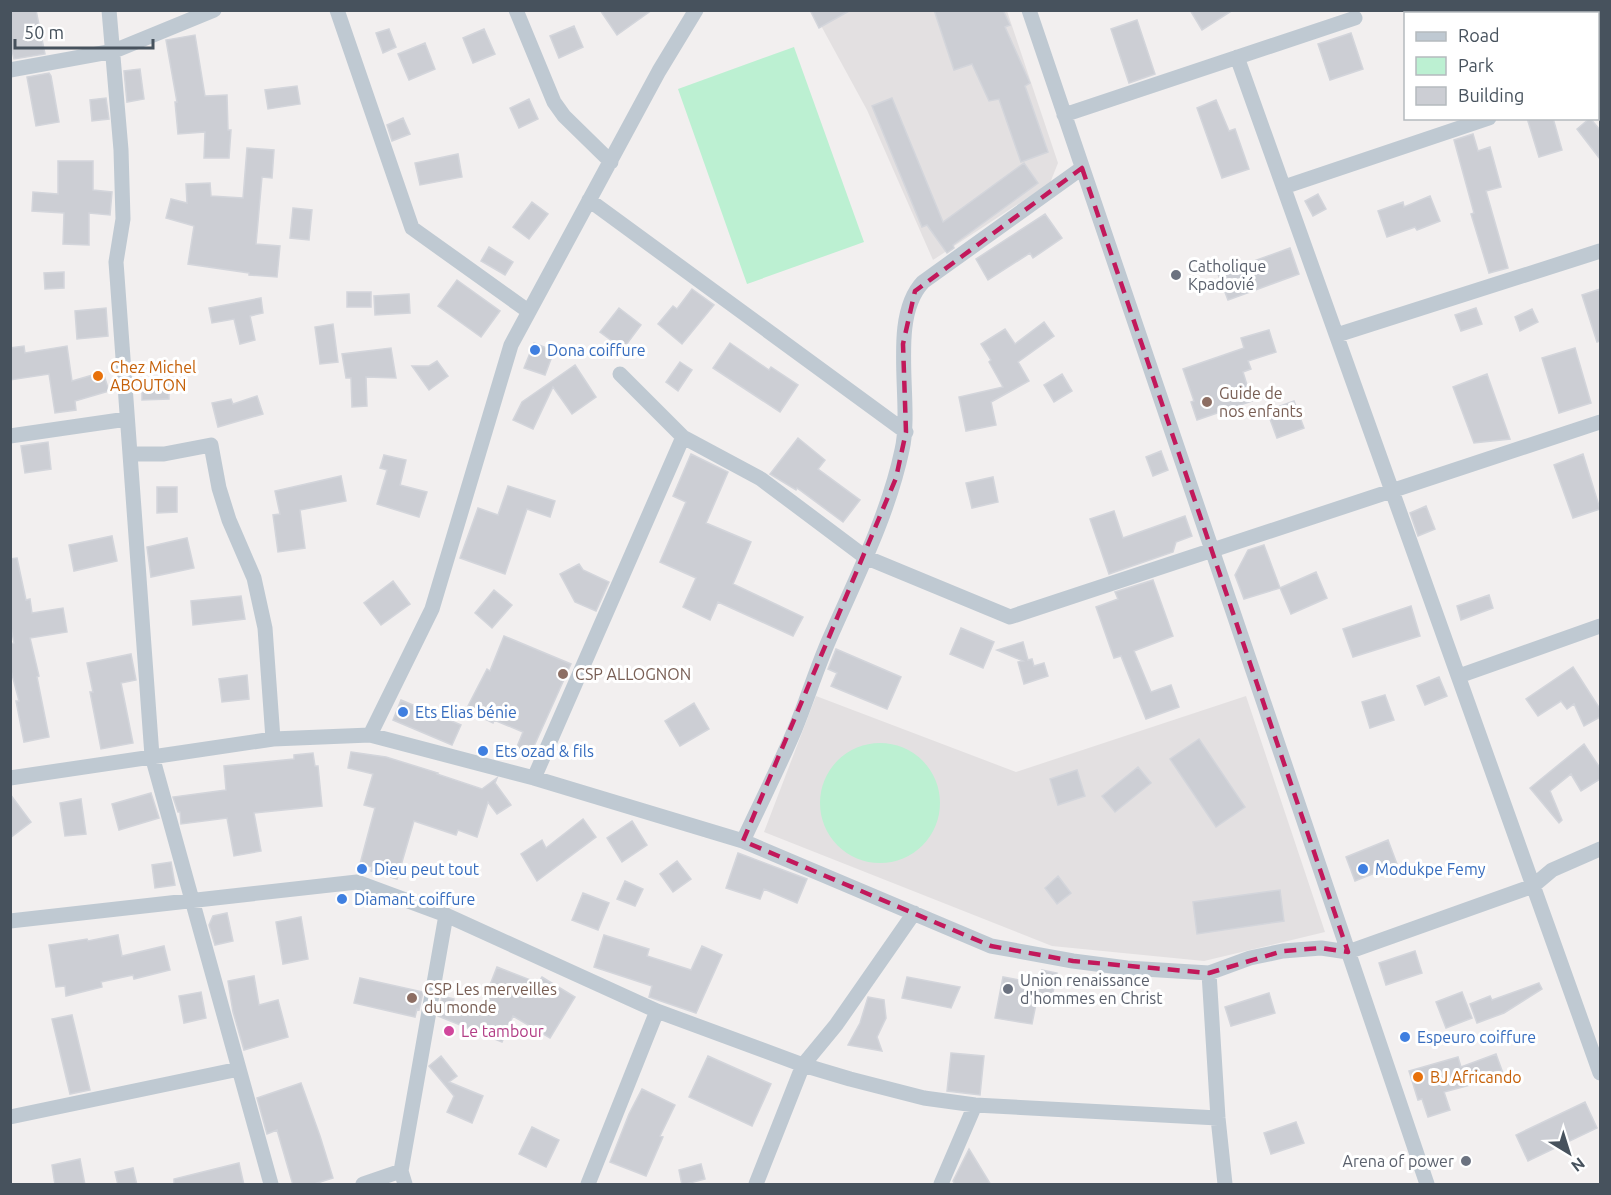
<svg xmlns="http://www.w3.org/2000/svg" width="1611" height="1195" font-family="Ubuntu,sans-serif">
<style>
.education{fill:#e3e0e1}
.green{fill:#bcf0d2}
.building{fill:#ccced4;stroke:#d3d5db;stroke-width:1.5}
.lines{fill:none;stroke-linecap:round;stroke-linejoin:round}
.minor{stroke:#bfc9d2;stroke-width:15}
.marked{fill:none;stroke:#c2185b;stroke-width:4.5;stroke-dasharray:12 8;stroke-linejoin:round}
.worship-dot{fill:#6b7280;stroke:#fff;stroke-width:2}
.shop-dot{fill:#3f7fe0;stroke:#fff;stroke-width:2}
.food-dot{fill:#e8710a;stroke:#fff;stroke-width:2}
.education-dot{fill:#8d6e63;stroke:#fff;stroke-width:2}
.hotel-dot{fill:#d1479c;stroke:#fff;stroke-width:2}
.labels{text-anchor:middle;stroke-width:6;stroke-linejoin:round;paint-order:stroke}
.worship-label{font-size:16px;fill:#5b616d;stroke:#fff;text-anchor:start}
.shop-label{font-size:16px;fill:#366cbe;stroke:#fff;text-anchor:start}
.food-label{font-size:16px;fill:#c56008;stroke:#fff;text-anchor:start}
.education-label{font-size:16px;fill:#785e54;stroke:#fff;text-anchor:start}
.hotel-label{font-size:16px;fill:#b23c85;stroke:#fff;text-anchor:start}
</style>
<rect width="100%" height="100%" fill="#f2efef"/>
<path class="education" d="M813,11H1007L1058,163L1050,183L933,260L867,110Z
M816,696L1016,772L1246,696L1325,932L1204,961L1052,946L764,832Z"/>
<path class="green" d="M794,47L864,242L747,284L678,89Z
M820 803a60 60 0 1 1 120 0a60 60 0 1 1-120 0Z"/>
<path class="building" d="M10,10H36L45,54L14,59L10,42Z
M600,10H652L617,35Z
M810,10H851L819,28Z
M934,10H1003L1010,25L1005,27L1030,83L1025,86L1048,152L1021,162L999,99L989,101L972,64L954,70Z
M1190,10H1233L1202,30Z
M1137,20L1155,74L1129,83L1111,29Z
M574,26L583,47L559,58L550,36Z
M389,29L396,47L383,53L376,33Z
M484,29L495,54L473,63L463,38Z
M1351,33L1363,69L1330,80L1318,44Z
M195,35L205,96L227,95L228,130H231L229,158H204L205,132L178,134L175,102H177L166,40Z
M425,43L435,69L409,80L398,54Z
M140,69L144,99L127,102L124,71Z
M49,73L51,76L59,122L36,126L27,77Z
M297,86L300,104L268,109L265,90Z
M106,98L109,119L92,121L90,100Z
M892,98L943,222L1024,163L1038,183L953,245L954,248L947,253L927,225L922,227L872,106Z
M529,99L538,119L519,128L510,108Z
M1216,100L1229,131L1235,129L1249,169L1222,178L1197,108Z
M403,118L410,134L392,141L387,125Z
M1527,118H1553L1562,150L1539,157Z
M1590,118L1600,130V159L1577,129Z
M1473,134L1478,151L1490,147L1501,187L1486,191L1508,268L1489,273L1471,214L1474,213L1454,140Z
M247,148L274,150L272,178L262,177L256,244L280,246L277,277L249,275V273L188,264L194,226L166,218L171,199L187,203L186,184L210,183L211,196L243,198Z
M458,154L462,177L420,185L415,163Z
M58,161H93V190L112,192L110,215L89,213V245L63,244L64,213L32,211L33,192L58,194Z
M1318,194L1326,209L1313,216L1305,201Z
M1430,196L1440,221L1417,230L1415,227L1387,237L1378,211L1403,202L1404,207Z
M532,202L548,214L529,239L513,227Z
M293,208L312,210L309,240L290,238Z
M1045,214L1062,238L1033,258L1030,253L988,280L976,259Z
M489,247L513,262L505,275L481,261Z
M1290,248L1299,274L1228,300L1218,274Z
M64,272V288L45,289L44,273Z
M457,280L500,311L481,337L438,306Z
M692,289L714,305L682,344L658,324L673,306L677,309Z
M1600,289V341L1597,342L1582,295Z
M347,292H371V307H347Z
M409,294L410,313L375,315L374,296Z
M261,298L263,313L250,316L255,340L240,344L234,319L212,323L209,308Z
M106,308L108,336L77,339L75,311Z
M619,308L641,325L623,349L600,332Z
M1476,308L1482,324L1461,331L1455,315Z
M1532,309L1538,322L1520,331L1515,317Z
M1044,322L1054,336L1018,362L1029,381L991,402L996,425L966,431L959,397L1003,387L989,362L991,360L981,344L1005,329L1015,344Z
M333,324L338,362L320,364L315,327Z
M1269,330L1276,352L1248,361L1251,369L1243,372L1252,401L1197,420L1191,402L1194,401L1183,369L1244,348L1241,338Z
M534,343L554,351L545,375L524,368Z
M730,343L769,370L771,367L798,385L780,412L713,368Z
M24,346L25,353L67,346L72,381L103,372L109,391L75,401L76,410L55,413L49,374L10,380V348Z
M391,348L396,378L366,377L367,406L352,407L351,378H346L342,354Z
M1575,348L1591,403L1559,413L1542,358Z
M437,361L448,376L429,390L412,366H429Z
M680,362L692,370L678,391L666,382Z
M575,365L596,397L572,414L553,387L533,429L513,420L522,402Z
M1062,374L1072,391L1054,402L1044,385Z
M1487,374L1510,439L1474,443L1453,387Z
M169,378V399L142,400V379Z
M257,396L263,414L218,427L212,403L231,399L233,404Z
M1294,401L1304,428L1277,438L1267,411Z
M798,438L825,460L818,469L860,500L843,522L797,488L796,490L770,474Z
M48,442L51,469L25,473L21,446Z
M1161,451L1168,470L1153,476L1146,457Z
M691,454L728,472L706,523L751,542L733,584L803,617L793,636L718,602L710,620L683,607L696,578L660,562L686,502L673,496Z
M1583,454L1600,509L1573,518L1554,465Z
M384,455L406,460L400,485L427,492L419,517L377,504L387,470L380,468Z
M341,476L346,501L300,510L305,548L278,552L273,515L280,514L275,491Z
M993,477L998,502L972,508L966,483Z
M508,486L555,501L550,517L527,509L505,574L460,558L478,508L498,515Z
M157,487H177V512L157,513Z
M1426,506L1435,529L1418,536L1410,513Z
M1114,511L1123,538L1185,516L1192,536L1176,542L1173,552L1109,574L1090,519Z
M112,536L117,561L74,571L69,545Z
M187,538L194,568L151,577L147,547Z
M1264,545L1280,588L1244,599L1235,575L1248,550Z
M17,558L26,600L30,599L32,613L63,608L67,632L30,638L39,676L37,677L49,737L24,742L16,701H19L10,667V644L14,643L10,622V559Z
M579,564L583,570L609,582L596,611L575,602L560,574Z
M1316,572L1327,598L1291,614L1280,588Z
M1153,580L1173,636L1134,651L1151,692L1171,685L1179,707L1146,719L1121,656L1114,658L1096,607L1118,599L1115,592Z
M393,581L410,604L381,625L364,603Z
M494,590L512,605L492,628L475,613Z
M1489,595L1493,608L1461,620L1457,606Z
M241,596L245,619L193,625L191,601Z
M1411,606L1420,636L1353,657L1343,629Z
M961,628L994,642L983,668L950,654Z
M504,636L571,664L530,755L516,749L523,732L494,720L493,723L466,710L487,669L490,671Z
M1023,642L1028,660L1032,659L1034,666L1044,663L1048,676L1024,684L1018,662L1023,661L997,650Z
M836,649L901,677L887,709L831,686L837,673L828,669Z
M131,654L136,680L121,683L133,743L101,749L90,692H93L87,663Z
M1573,667L1600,709V717L1584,726L1574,704L1567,709L1561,701L1538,716L1526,699Z
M247,675L249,699L222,702L219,679Z
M1439,677L1447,696L1425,705L1417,686Z
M1385,695L1394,720L1370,728L1362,702Z
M401,700L461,725L452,745L393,720Z
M694,703L709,729L680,746L665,721Z
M1199,739L1245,807L1216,827L1170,759Z
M1584,744L1600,768V779L1581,791L1571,774L1550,791L1562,820L1559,823L1530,788Z
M351,752L386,757L438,773L437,774L482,789L497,778L495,783L511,805L497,814L488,802L477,837L458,830L456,835L414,821L397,879L371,871L372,867L360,864L375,808L364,805L373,774L348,768Z
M313,753L315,766H318L322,806L254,813L261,851L234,856L227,818L181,824L180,812H178L173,797L226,790L224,766L294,759V755Z
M1138,767L1151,783L1115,812L1102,796Z
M1077,770L1085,796L1058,805L1050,779Z
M151,793L159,818L119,830L112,804Z
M10,794L31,822L10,838Z
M81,799L86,834L65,836L60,803Z
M583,819L596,837L537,881L521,854L542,840L546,848Z
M632,821L647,845L622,862L607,838Z
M1388,840L1397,864L1355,881L1346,857Z
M738,853L807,879L797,903L764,889L760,899L726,888Z
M677,861L691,879L673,892L660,874Z
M171,862L175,885L155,888L152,865Z
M1058,876L1071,893L1057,904L1045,888Z
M625,881L643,889L635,906L617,899Z
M1280,890L1284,921L1197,934L1193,902Z
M583,893L609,903L598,930L572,920Z
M227,913L233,941L215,945L209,925L213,916Z
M301,917L308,959L283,964L276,922Z
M118,935L122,956L164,946L170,970L134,979L133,975L101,982L102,987L66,996L65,986L56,987L49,945L87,939L88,941Z
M604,935L649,949L647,956L691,970L702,946L722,955L696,1013L649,997L652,986L594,967Z
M1415,951L1422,973L1386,985L1379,963Z
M497,967L538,983L542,977L575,997L550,1038L513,1016L502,1042L438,1016L442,996L454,999L453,1002L479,1013Z
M1042,970L1057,973L1052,997L1038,995V994L1032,1024L995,1018L1003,977L1040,984Z
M254,976L259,1005L278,1000L288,1037L244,1050L233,1012L228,981Z
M907,977L960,987L951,1008L902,998Z
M360,978L423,992L419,1010L417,1009L415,1017L354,1003Z
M1539,983L1542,989L1504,1013L1477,1023L1470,1004L1490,996L1492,1000Z
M201,992L206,1018L184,1023L179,996Z
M1462,992L1472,1018L1446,1028L1436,1002Z
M1269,993L1275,1013L1231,1026L1225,1007Z
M868,997L884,1000L886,1018L877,1037L882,1051L848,1045L860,1023Z
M72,1015L90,1090L70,1094L52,1019Z
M951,1053L984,1056L980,1095L947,1091Z
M1496,1054L1504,1076L1444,1092L1450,1110L1428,1117L1422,1099L1418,1100L1409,1071L1458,1057L1461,1067Z
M441,1056L457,1076L449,1082L483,1096L472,1123L447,1112L454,1096L429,1066Z
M708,1056L771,1084L752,1126L689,1097Z
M301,1083L320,1136L333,1178L311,1185H293L277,1130L267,1134L257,1098Z
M642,1089L675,1105L660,1136L663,1137L646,1176L610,1162L629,1114Z
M1585,1102L1597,1128L1528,1161L1516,1135Z
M1296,1122L1304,1143L1271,1154L1264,1133Z
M532,1127L559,1140L546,1167L519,1154Z
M969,1149L991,1185H955L953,1181Z
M80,1159L85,1185H55L52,1165Z
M239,1163L244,1185H174V1179Z
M701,1164L705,1179L682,1185L679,1170Z
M133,1168L137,1185H118L115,1172Z"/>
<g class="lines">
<path class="minor" d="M109,10L121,150L123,219L116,262L152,756L271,1184
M337,10L412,228L528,311
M516,10L554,102L564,116L611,162
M1029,10L1427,1184
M1237,57L1600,1073
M10,70L114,51L214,10
M1598,82L1600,81
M1064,115L1355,18
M1284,187L1489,118
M589,200L906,432
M1337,335L1600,251
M620,374L683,437L761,479L865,557L1010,617L1600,422
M10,436L127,419
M130,454H164L211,445L219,488L229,520L254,578L265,628L273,739
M1459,676L1600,626
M370,735L432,609L511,345L659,71L696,10
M10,778L273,739L370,735L534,778L743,841L991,946L1073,961L1127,968L1209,973L1250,958L1283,951L1321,948L1348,952L1533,886L1552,870L1600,849
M534,778L683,437
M743,841C760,804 779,767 795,729C807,700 816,670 829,640C856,578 888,516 902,450C913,402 888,319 923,282L1082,168
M10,921L357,882L446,915L657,1011L803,1065L850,1079L924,1098L975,1105L1218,1118
M1209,973L1218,1118L1225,1184
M10,1117L239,1069
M363,1184L401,1171
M405,1184L401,1171L446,915
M588,1184L657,1011
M756,1184L803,1065L836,1025L914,913
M941,1184L975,1105"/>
</g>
<path class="marked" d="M1082,168L1348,952L1321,948L1283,951L1209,973L1073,961L991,946L743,841L896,478L906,432L903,344L915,291Z"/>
<g class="worship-dot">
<circle cx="1176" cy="275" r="6"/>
<circle cx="1008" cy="989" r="6"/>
<circle cx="1466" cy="1161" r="6"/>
</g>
<g class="shop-dot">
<circle cx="535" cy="350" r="6"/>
<circle cx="403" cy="712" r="6"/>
<circle cx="483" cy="751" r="6"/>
<circle cx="362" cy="869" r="6"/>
<circle cx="1363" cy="869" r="6"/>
<circle cx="342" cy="899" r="6"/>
<circle cx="1405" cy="1037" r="6"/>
</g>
<g class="food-dot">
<circle cx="98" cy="376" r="6"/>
<circle cx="1418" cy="1077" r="6"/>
</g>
<g class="education-dot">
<circle cx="1207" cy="402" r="6"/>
<circle cx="563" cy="674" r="6"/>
<circle cx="412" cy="998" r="6"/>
</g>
<circle class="hotel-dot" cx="449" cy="1031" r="6"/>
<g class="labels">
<g class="worship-label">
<text x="1188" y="272">Catholique<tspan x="1188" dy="18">Kpadovié</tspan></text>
<text x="1020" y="986">Union renaissance<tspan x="1020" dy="18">d'hommes en Christ</tspan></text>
<text x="1454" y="1167" text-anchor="end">Arena of power</text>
</g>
<g class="shop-label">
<text x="547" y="356">Dona coiffure</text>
<text x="415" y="718">Ets Elias bénie</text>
<text x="495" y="757">Ets ozad &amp; fils</text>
<text x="374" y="875">Dieu peut tout</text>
<text x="1375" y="875">Modukpe Femy</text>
<text x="354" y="905">Diamant coiffure</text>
<text x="1417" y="1043">Espeuro coiffure</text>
</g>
<g class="food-label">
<text x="110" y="373">Chez Michel<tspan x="110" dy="18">ABOUTON</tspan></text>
<text x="1430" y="1083">BJ Africando</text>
</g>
<g class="education-label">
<text x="1219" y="399">Guide de<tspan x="1219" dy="18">nos enfants</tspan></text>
<text x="575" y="680">CSP ALLOGNON</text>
<text x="424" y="995">CSP Les merveilles<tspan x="424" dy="18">du monde</tspan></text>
</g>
<g class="hotel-label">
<text x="461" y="1037">Le tambour</text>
</g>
</g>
<rect width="1611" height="1195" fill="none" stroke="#47525d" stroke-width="24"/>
<rect x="1404" y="12" width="195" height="108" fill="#ffffff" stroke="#b5babe" stroke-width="1.5"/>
<rect x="1416" y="32" width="30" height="9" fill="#bfc9d2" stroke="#b5babe" stroke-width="1.5"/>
<text x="1458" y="42" font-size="18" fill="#47525d">Road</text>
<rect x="1416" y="57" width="30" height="18" fill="#bcf0d2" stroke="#b5babe" stroke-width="1.5"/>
<text x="1458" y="72" font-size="18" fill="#47525d">Park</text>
<rect x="1416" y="87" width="30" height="18" fill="#ccced4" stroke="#b5babe" stroke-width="1.5"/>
<text x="1458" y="102" font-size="18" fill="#47525d">Building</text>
<g transform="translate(1569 1153) rotate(142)" stroke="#ffffff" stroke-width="4.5" paint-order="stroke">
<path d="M0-4.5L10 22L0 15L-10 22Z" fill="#47525d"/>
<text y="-9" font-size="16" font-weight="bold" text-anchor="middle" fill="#47525d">N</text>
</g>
<path d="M15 39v9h138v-9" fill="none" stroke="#47525d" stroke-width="3"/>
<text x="24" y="39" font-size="18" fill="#47525d" stroke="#ffffff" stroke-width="4.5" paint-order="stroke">50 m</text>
</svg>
